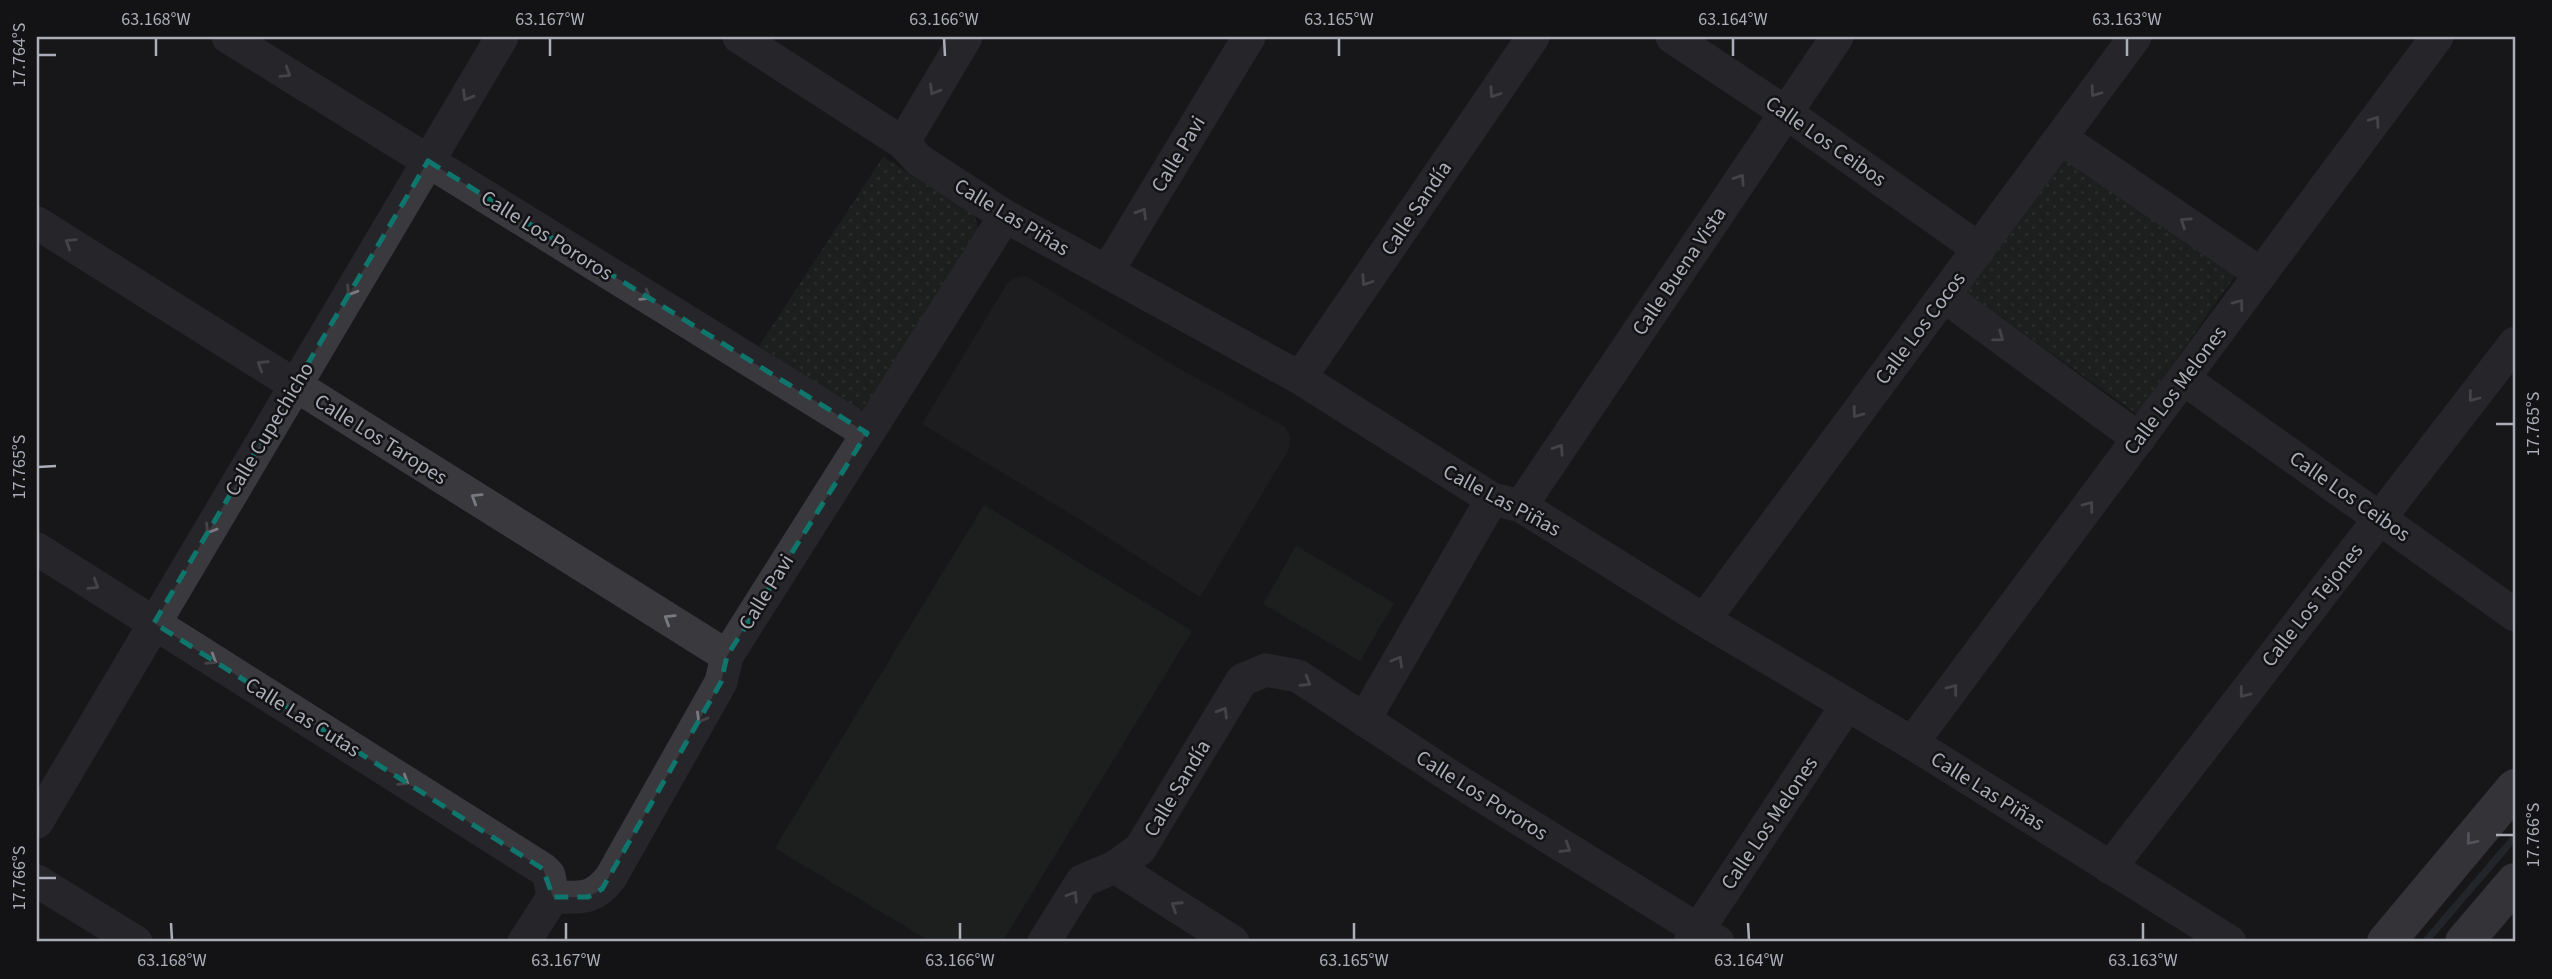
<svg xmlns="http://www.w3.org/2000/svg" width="2552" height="979" font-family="'Source Sans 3',sans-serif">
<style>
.built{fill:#242326}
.green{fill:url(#green-dots)}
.pitch{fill:#222924}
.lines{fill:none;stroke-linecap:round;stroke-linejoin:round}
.stream{stroke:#30363e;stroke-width:7}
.minor{stroke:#39393e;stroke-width:33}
.major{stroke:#55565d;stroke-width:38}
.oneway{stroke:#787981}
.oneway2{stroke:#9a9ca6}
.marked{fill:none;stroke:#0f766e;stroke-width:5;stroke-dasharray:14 9;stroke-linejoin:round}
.ticks{fill:none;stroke:#abadb8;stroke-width:2.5}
.labels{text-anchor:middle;stroke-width:5;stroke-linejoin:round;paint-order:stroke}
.street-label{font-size:21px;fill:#abadb8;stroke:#131214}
.neatline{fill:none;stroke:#abadb8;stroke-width:2.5}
.ticks-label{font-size:18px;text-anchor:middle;fill:#abadb8}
</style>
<defs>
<pattern id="green-dots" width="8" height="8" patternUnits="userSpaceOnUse" patternTransform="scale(1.75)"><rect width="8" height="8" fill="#222924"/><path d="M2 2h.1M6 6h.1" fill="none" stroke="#3f4542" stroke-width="1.8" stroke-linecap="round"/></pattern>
</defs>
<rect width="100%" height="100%" fill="#181719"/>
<path class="built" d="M1026,276L1178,368L1285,427L1290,436L1289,449L1200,597L1084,522L922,424L1007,284L1013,279Z"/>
<path class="green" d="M2061,153L2235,276L2137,414L1963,290Z
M883,157L975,215L978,229L869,409H857L759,346Z"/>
<path class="pitch" d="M984,505L1192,631L1002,942H931L775,848Z
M1296,546L1394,603L1360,661L1263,604Z"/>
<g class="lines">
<path class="stream" d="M2425,942L2515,837"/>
<path class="minor" d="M228,37L867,433
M739,37L903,143L919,160L1005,216L1300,378L1492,499L1521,506L1704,620L1912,743L2230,942
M1672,37L1785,112L1979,249
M2061,138L2261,274
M903,143L966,37
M37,223L727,656
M1107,272L1249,37
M1944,296L2139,439
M1300,378L1533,37
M2184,379L2515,615
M1521,506L1837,37
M37,549L543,869L549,875L553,897
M1704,620L2135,37
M1364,720L1492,499
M1912,743L2437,37
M37,822L502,37
M1115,867L1233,942
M2110,868L2515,343
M37,881L136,942
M553,897C580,897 593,901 611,877L721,682L727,656L1005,216
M524,942L553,897
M1044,942L1082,881L1115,867L1140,849L1242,680L1266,670L1298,676L1453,778L1718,942
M1690,942L1847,705"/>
<path class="major" d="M2386,942L2515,788
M2464,942L2515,882"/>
</g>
<defs><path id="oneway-chevron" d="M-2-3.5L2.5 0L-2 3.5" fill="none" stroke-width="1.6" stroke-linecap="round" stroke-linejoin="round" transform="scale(1.75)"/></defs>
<g class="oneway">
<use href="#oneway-chevron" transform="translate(286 73) rotate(32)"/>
<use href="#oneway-chevron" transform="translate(934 90) rotate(121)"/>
<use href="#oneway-chevron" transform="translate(2095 92) rotate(126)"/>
<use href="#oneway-chevron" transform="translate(1494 93) rotate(124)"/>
<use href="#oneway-chevron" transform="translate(467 96) rotate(121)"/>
<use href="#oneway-chevron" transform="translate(2375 121) rotate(-54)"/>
<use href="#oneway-chevron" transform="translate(1740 179) rotate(-56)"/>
<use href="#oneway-chevron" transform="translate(1142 213) rotate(-59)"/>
<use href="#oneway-chevron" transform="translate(2185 222) rotate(-146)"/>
<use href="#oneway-chevron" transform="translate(70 243) rotate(-148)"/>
<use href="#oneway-chevron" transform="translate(1366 281) rotate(124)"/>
<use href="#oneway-chevron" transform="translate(351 291) rotate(121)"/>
<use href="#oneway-chevron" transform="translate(646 296) rotate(32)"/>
<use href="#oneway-chevron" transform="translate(2239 304) rotate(-53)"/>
<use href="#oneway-chevron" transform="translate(1999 337) rotate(36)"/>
<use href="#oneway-chevron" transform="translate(262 365) rotate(-148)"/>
<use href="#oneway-chevron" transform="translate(2473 397) rotate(128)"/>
<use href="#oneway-chevron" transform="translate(1857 413) rotate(127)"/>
<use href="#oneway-chevron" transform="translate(1559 449) rotate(-56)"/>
<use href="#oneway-chevron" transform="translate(476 498) rotate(-148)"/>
<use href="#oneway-chevron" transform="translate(2089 506) rotate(-53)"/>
<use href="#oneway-chevron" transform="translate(210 529) rotate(121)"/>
<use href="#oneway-chevron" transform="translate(94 585) rotate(32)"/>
<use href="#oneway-chevron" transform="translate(669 619) rotate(-148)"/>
<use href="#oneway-chevron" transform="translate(212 660) rotate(32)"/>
<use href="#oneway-chevron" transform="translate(1398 661) rotate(-60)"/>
<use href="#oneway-chevron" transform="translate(1306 682) rotate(31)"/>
<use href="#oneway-chevron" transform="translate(1953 689) rotate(-53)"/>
<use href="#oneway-chevron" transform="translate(2244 693) rotate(128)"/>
<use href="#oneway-chevron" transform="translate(1223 712) rotate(-59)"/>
<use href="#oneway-chevron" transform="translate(701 718) rotate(120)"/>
<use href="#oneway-chevron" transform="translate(404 781) rotate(32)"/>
<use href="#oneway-chevron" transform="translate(1566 848) rotate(32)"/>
<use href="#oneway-chevron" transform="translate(1073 896) rotate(-58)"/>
<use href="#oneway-chevron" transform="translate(1176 906) rotate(-147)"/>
</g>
<use class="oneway2" href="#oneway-chevron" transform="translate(2471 840) rotate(130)"/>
<path d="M0 0H2552V979H0ZM428,161L867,433L727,656L721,682L602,889L588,897H553L543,869L154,623Z" fill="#181719" fill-opacity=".55" fill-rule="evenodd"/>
<path class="marked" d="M428,161L867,433L727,656L721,682L602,889L588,897H553L543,869L154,623Z"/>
<path class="ticks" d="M156,38V56M550,38V56M944,38L945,56M1339,38V56M1733,38V56M2127,38V56M38,55H56M2496,424H2514M38,467L56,466M2496,835H2514M38,878H56M171,923L172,940M566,923V940M960,923V940M1354,923V940M1748,923L1749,940M2143,923V940"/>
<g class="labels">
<g class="street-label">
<text transform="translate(1826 141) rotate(35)" y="7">Calle Los Ceibos</text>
<text transform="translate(1178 154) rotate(-59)" y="7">Calle Pavi</text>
<text transform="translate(1416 208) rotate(-56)" y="7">Calle Sandía</text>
<text transform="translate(1012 217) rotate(31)" y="7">Calle Las Piñas</text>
<text transform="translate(547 235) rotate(32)" y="7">Calle Los Pororos</text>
<text transform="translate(1679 271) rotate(-56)" y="7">Calle Buena Vista</text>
<text transform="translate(1920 328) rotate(-53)" y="7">Calle Los Cocos</text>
<text transform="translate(2175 390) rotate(-53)" y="7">Calle Los Melones</text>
<text transform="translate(269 429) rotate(-59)" y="7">Calle Cupechicho</text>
<text transform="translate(381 439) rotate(32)" y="7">Calle Los Taropes</text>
<text transform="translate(2350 496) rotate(35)" y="7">Calle Los Ceibos</text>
<text transform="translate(1502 500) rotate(28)" y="7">Calle Las Piñas</text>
<text transform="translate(766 592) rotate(-58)" y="7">Calle Pavi</text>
<text transform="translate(2312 605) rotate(-52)" y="7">Calle Los Tejones</text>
<text transform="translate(303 717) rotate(32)" y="7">Calle Las Cutas</text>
<text transform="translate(1177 788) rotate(-59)" y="7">Calle Sandía</text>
<text transform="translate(1988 791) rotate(32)" y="7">Calle Las Piñas</text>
<text transform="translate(1482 795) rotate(32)" y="7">Calle Los Pororos</text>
<text transform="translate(1769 823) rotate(-56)" y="7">Calle Los Melones</text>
</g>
</g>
<rect width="2552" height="979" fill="none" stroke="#131214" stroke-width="77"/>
<rect x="38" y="38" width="2476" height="902" class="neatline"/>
<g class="ticks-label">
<text x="156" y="25">63.168°W</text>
<text x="550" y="25">63.167°W</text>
<text x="944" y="25">63.166°W</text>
<text x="1339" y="25">63.165°W</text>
<text x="1733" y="25">63.164°W</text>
<text x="2127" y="25">63.163°W</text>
<text transform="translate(19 55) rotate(-90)" y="6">17.764°S</text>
<text transform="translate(2533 424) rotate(-90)" y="6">17.765°S</text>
<text transform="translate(19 467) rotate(-90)" y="6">17.765°S</text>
<text transform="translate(2533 835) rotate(-90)" y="6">17.766°S</text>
<text transform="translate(19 878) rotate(-90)" y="6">17.766°S</text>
<text x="172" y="966">63.168°W</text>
<text x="566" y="966">63.167°W</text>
<text x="960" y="966">63.166°W</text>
<text x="1354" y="966">63.165°W</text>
<text x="1749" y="966">63.164°W</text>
<text x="2143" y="966">63.163°W</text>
</g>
</svg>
